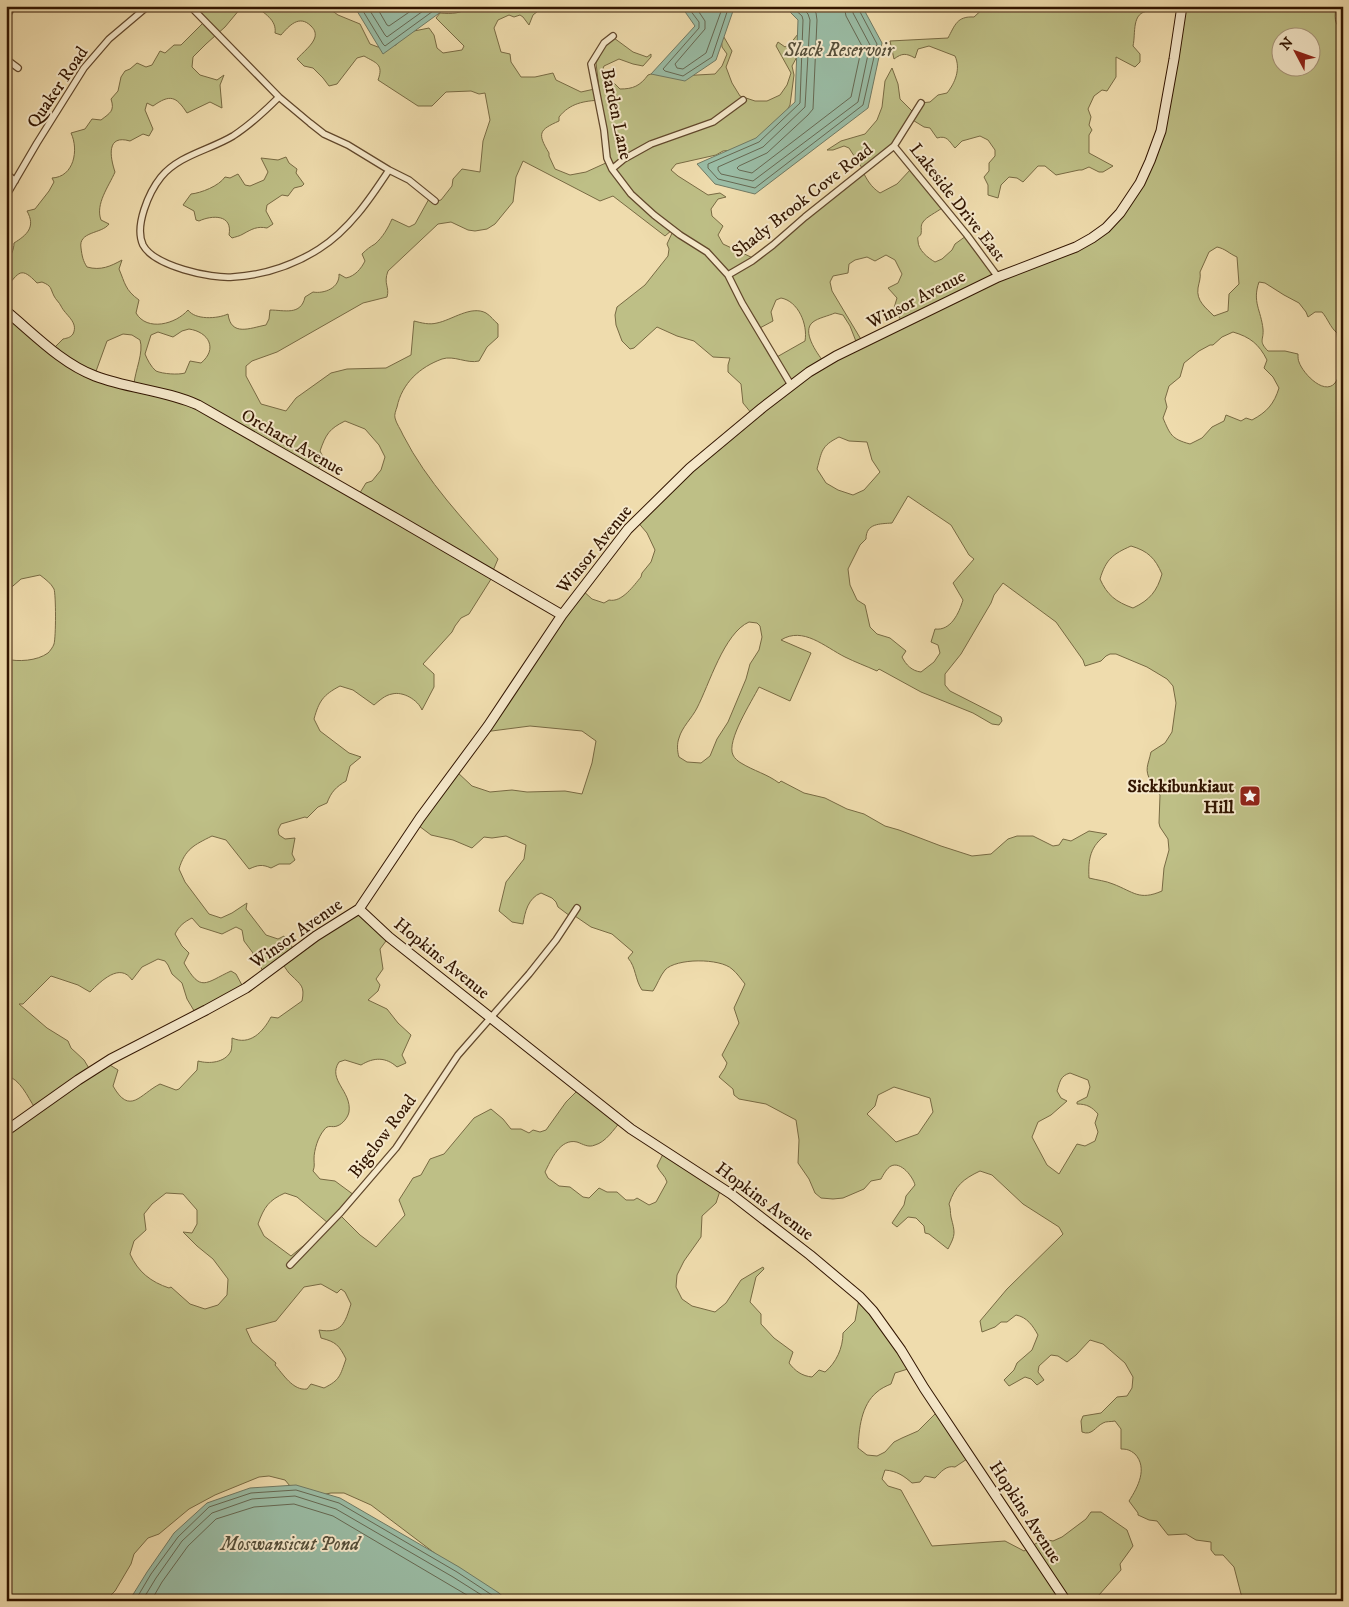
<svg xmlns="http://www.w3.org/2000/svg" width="1349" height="1607" font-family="'IM FELL DW Pica',serif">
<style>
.green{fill:#bebf86;stroke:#786a43;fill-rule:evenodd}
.water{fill:#9abca5;stroke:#707963}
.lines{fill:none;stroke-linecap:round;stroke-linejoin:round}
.shore{stroke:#666852;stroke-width:1}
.street-casing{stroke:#61472b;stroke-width:8}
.secondary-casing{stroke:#321500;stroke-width:11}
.street{stroke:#f5e8ca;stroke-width:5.5}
.secondary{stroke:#f5e8ca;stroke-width:9}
.labels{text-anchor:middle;stroke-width:4;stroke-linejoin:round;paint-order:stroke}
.street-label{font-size:18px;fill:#321500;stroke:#f5e8ca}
.poi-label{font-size:18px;font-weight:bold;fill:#321500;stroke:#f5e8ca;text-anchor:end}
.water-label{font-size:19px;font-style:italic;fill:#564f3a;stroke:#f5e8ca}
</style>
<rect width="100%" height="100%" fill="#efdcad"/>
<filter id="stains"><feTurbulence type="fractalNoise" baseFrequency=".004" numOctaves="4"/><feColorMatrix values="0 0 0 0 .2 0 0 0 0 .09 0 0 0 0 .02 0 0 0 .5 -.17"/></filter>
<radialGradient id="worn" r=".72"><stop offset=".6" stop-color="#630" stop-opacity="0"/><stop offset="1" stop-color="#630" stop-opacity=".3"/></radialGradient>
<path class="green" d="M190,6H252L240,9L225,27L206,44L193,57L192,67L200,75L217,80L224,75L220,85L222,108L210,102L187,113C176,96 170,94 153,106L147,103L145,110L153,129L149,136L143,134L130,141C106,134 110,157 115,172C109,186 95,204 101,220L109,224C102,234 78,231 81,248C82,256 83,261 87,267C101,271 111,266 122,260L119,269C125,283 125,290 139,300L136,313C147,332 176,324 188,310C195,320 217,319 228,314C231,337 250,328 266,325L269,319L270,310C284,310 301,316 305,297L313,292C324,294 340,288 339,274L346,278C355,276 361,269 365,261L362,254C367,249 370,247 375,244C383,237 388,228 392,219L409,227L415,224L430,197L437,201L441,200L452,186L453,179L462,169L480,172L483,141L490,120L485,93L479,94L471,91L446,92L432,106H418L378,80C384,64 376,63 364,56L357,58L337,84L329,86L323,78L313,68L304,66L297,59C302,53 313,45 315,37C316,32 314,29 311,26C299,14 289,26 281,35L275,33C277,20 264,13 255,6H336L331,10L338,15L360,24L370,44L378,47L396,45L409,32L429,28L434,35L437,48L443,53L462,50L464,46L436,18L440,13C451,14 462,14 470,6L543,7L533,15L529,25L523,17L520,15L514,17L509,15L498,20L494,28L501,52L510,54L511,62L521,77H535L553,73L556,80L581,92L599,88L596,63L606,44L614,38L633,52L647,57L651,54V57L643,66L633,64L619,59L604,66L602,71L620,89C633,89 640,86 648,75L654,73L679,76L715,74L722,66L727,54L722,47L721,32L732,51L726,67L732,83L740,96L755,101H767L780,95L787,85L791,73L776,46L778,42L785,47L790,44L802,29L806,40L792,66L794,75L790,105L779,125L769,139L733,150L723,151L716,155L676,164L671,170L678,176L708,195L720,193L726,197L718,199L711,209L712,216L723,226L718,235L723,244L753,258L862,168L849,148L844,146L833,150H827L841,141L865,134L877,120L882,107L885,81L892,68L898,84L900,99L913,112L920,103L930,102L938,95L947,93C955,83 961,69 955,56L929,46L918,49L915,58C906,53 902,53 894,59L890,41L948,38C955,25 957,16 974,17L986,6H1143L1149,11C1131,12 1136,33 1133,46L1140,54V62L1135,67L1116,57V77L1107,91L1102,90L1094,96L1088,109L1091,117L1089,125L1092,130L1089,135V153L1113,166L1103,172H1099L1089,167L1082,170H1079L1056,175L1045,166H1038L1023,182L1017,178L1009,177L1001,185L998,198L988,195V185L984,177L989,171V163L995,156V150L988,140L980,136L962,141L955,148C949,141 947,135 937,138L930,128L924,127L911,119L894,145L862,170C867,180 871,187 880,193L897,184L911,169L942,208C937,212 926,217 923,222C920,226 922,229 921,234C919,238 917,235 918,241C918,250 928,258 935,262L942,259L952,250L955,244L966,236L996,275L1076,247L1104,229L1137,185L1160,131L1182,6H1336C1335,15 1333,25 1343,29V1601H1245L1241,1594L1234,1567L1223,1555H1215L1211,1550V1542L1196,1540L1186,1534L1168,1535L1157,1521L1149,1520L1138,1515V1513L1129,1501C1138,1487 1148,1468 1135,1454C1130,1450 1127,1449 1121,1449V1429L1115,1421C1111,1422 1106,1421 1103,1423C1095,1427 1092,1436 1082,1432L1081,1421L1083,1416L1101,1413L1117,1397L1127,1396L1132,1388L1133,1377L1125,1363L1103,1344L1090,1340L1076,1355L1067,1362L1058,1356L1051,1355L1039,1366L1038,1372L1044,1380L1037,1385L1031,1379L1025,1377L1009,1386L1004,1380L1014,1370L1017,1363L1032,1350L1038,1335C1033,1326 1027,1317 1016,1315L1007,1322H1001L995,1327L982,1332L980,1321L1007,1289L1063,1234L1059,1227L1023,1204L992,1175L980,1171C963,1179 955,1186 949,1204C951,1209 950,1212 951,1217C955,1233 956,1234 948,1249L929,1234L925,1233L924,1226L916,1218L908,1217L897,1227L892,1223L904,1205L906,1196L915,1185C913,1177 901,1161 891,1166C887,1168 883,1175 881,1179L871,1181L864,1189L843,1198L833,1199L821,1198L815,1193L809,1179L798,1163L799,1140L796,1120L766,1104L739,1099L734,1095L733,1089L719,1077L725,1068L727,1063L722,1055L739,1023L734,1008L745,984C741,979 737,973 732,969C720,958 676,958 665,970C660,976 657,985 653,991L642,990C635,980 636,967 628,958L633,952L612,934L591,927L572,914L570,916L558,907L556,902L552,898L541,893C528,898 525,912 523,924L512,922L499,911L506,882L524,859L526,845L506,836L492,838L484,837L472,848L453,840L431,835L419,826L456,771L472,786L490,792L512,790L527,792L565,791L582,794L592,763L596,741L582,731L530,726L484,732L581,589L592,599L604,603L609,600C622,603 634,585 641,577L642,573L651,562L655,550L647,533L636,520L752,414L743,403L741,384L728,372V365L730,358L713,357L694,341L677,336L657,327L634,348L630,349L622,341L616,325L615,315L617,307L645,285L668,256L669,249L667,244L673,231L672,230L665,236L613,196L600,201L523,161L516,177L513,202L495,224L487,229L475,231L468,230L451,222L438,224L388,271C383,284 390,287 387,297L363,303L277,352L252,361L246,366V376L261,404L286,411L296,398L331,373L347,369L386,368L411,355L414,321C422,323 429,325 437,323C452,320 471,305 486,313C491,316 494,321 498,324V337L487,347L479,361C467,364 454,355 442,359C420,367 402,383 397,407C396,410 394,415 395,418C396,423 401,430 403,435C427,482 464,520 498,559L492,573L493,576L469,614L461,618L455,626L452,632L423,664L434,674V687L422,710C418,700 403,691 392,694C385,695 379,701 374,705L353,690L340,686C323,695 319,701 314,719L320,731L349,753L361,757L350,766L346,781C336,787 331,792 327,803L318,807L307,818L305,817L281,824L278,830L279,835L285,839L295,838L292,854L295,860L290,864H279L271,868C262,864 258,865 249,869L226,840L212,836C194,845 185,849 179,869L185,882L209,914L221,918L232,913L247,903L246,909L266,935L278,939L284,936L296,952L358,910L389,937L380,949L383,969L376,979L380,985L378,991L368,1000L387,1009L398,1023L411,1035L402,1055L406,1063L397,1067C386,1057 374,1057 361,1065L345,1060L339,1062C327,1080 352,1091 349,1112C348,1117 343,1124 337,1126C332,1128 328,1124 324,1130C318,1137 314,1150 314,1159C314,1164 315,1166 313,1171L320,1179L335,1181L354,1195L339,1214L360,1235L376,1247L405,1215L399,1200L413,1178L421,1175L430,1159L444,1154L474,1118L491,1109L503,1119L511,1129H521L529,1133L533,1130L540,1132L546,1130L566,1102L579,1089L621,1121C614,1129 606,1142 595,1145C588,1148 583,1144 577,1142C560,1138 551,1160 545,1172L548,1178L559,1186L570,1187L583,1197L589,1198L599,1188L607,1192H617L626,1200H634L637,1198L649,1205L656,1202L667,1182C665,1175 660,1173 657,1166L664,1152L721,1188L716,1203L702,1216L701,1237L684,1261L677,1275L676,1287L682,1299L692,1306L715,1312L726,1303L741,1280L763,1267L764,1269L756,1277L750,1302L761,1314V1324L774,1338L793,1352L789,1363C795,1371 802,1376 812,1377L819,1370L825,1372C836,1363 843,1348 843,1333L855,1321L859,1299L911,1368L895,1373L891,1384C886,1386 880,1389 877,1392C861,1405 859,1429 858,1448L867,1455L877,1456L885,1452L894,1442L902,1438L918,1431L939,1410L970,1457L955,1467C946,1465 941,1472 935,1478L925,1476L920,1482L912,1483C904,1476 897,1471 885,1470L882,1479L888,1486L901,1490L932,1546L1005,1541L1024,1551L1043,1539L1053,1541L1062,1537L1086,1519L1091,1512H1101L1127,1530L1133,1546L1120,1564L1121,1570L1099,1595L1090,1601H498L371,1505L344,1493H331L304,1498L295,1492L285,1480L269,1476L259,1477L215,1495L189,1509L159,1534L148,1538L134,1554L131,1564L115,1591L105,1601H6V1129L35,1108C27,1096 21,1080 6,1075V659C18,662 37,661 48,653C50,651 53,647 54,644C56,637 56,595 54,589C51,583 45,579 40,575L21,579L6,592V310L52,350L63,339C67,338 70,338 73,334C79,322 65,315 61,306C59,302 56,300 54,296C50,288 52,286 42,282L37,283C21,266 19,272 6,288V262C11,257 14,249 14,243C27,235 36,227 27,211L35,209L49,191L54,182L52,178C74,177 79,150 71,133L85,129L92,119L101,120C110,113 115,111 111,99L118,91L121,77L125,71L130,69L137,63L146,67L152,65L160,51L165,53L174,45H181L204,22ZM1282,38H1312V68H1282ZM601,100L605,149L608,162L586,172L570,175L555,169L549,156V153C537,133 539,130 559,121V117C570,103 584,101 601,100ZM1217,247C1226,249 1228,253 1237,257L1239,284L1229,294L1228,311L1214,316C1206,308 1196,301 1198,288C1199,282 1201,278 1200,272L1209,252ZM886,255L895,260L902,274L898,283L888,288L897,298L894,308L902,322L862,341L832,291L830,282L833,276L848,273L849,264L855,260L867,257L875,261ZM1259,282L1265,283L1284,295L1299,303L1306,312L1308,317L1315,312H1322C1328,319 1330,327 1337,333C1338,344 1342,370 1337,380C1327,399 1303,374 1299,362C1298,360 1298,357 1298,354L1285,351H1268C1258,341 1264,340 1263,329C1261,310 1252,302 1259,282ZM781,298C798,301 808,324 805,341L775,358L758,329L773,321L771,312L776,300ZM835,313L843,315L850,326L857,344L823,361C817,353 801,331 813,322C818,318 828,316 835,313ZM189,329C209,332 218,349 201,363L190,361L185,373C178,375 163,374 156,371C151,367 147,359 145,354L151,335L158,332L173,337L182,331ZM1233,332C1250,337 1259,344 1267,360L1264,368L1273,377L1279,388C1274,404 1267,412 1252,420L1246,418L1241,421L1226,415L1224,421L1212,427L1202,438L1190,444C1171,439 1170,434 1163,418L1167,407L1165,399L1169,386L1180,377L1184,363L1199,351L1210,345H1213L1222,337ZM123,334L132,335L140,340C144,352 135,371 134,384L95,374L107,341ZM345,421L365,429L379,445L385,457L381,470L372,481L366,483L358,496L316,472L324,459L320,451C326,434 329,429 345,421ZM839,437L849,441L867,442L872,460L880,472L864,490L853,495L838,490L826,483L817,469C822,451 821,446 839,437ZM908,496L951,525L969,555L974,559L953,583L963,600C959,613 951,631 935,629L931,642L938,645L940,653L934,662L921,672C912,671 906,665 902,657L906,651L890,638L877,634L870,627L865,605L857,600L850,585L848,569L860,545L866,539C866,523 880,524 892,523ZM1131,546C1148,551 1155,558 1162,574C1157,591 1150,600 1133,608C1116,602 1107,595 1100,579C1106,559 1113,554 1131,546ZM1003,583L1056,622L1083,660L1085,666L1101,661L1106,656L1110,654H1116L1147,667L1167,679L1173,686L1176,703L1172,732L1165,743L1151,752C1148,766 1144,769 1151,782C1154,788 1155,791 1160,795L1159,823L1160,827L1168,839L1169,850L1164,868L1162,891C1139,901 1134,892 1113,884C1106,881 1097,880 1089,878C1088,859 1090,846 1107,834L1089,831L1071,841L1063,839L1059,845L1053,846L1033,836H1017L1008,839L991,854L972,856L941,846L899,830L885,826L864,814L847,809L825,798L804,793L781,781L779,783C767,774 754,771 741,763C739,762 734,758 733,755C726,741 752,701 759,687L790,701L811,653L781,640C803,626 825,647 845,657C855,662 866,666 877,671L879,669L921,692L973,713L992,724L999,725L1002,721L1001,717L950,691L945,685V674L961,654L991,603L994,595ZM749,622L757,623L760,626L762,637L759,650L750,664L746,679L728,722L717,739L710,756L701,763L687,762L679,757C677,751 677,743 679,738C682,727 692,718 697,708C709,685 724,633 749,622ZM192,918L200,927L222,934L236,927L242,930L244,941L253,953L252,957L259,964L265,975L283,965C286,968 288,973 291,975C301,985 305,986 302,1001L278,1018L271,1017C263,1032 250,1046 232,1038C232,1041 232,1048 231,1051C225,1063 209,1064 198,1061L197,1070L179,1089L176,1090L160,1084C140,1094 130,1116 113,1086L118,1070L105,1062L90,1070L84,1060L71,1048L68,1041L47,1028L19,1004H23L51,976L78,985L90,992C101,981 120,962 132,980L142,967L158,959L165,961L168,965L172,974L182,983L187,999L196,1014L243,987L236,974L231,971C205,983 201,993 184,963L189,953L182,946L175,934C179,926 184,922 192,918ZM1070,1073L1088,1080L1090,1087L1087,1097L1077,1102V1104C1087,1104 1092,1107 1098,1114L1095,1123L1098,1132L1095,1141L1085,1146L1077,1144L1059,1174L1047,1165L1032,1137L1038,1122L1051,1115L1067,1101L1061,1098L1057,1091C1060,1082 1060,1076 1070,1073ZM894,1087L930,1098L933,1112L918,1134L896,1142L867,1114L875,1106L878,1095ZM166,1193L183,1194L197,1210V1224L192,1233L183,1232L197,1246L213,1259L228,1279L227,1295L218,1305L205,1309L190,1304L171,1287L169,1288C151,1282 138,1272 130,1254L134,1241L146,1230L144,1214L152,1204ZM285,1193L297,1197L328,1223L314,1237L291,1256L264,1236L258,1224C264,1207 269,1200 285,1193ZM321,1284L337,1293L341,1289L345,1292L351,1304C345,1323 342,1334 319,1330L321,1338C336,1342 339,1345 346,1359C340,1376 340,1380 324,1388L311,1384L307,1389C293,1391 283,1374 275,1365L276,1363L252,1342L246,1329L276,1321L304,1287Z
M286,157L289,163L297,169L296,173L304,184L302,186L294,188L288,196L282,195L267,205L266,211L273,224L267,228C257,226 252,229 243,234C240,236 235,237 232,238L229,235C233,214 212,215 199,221L196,220L194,211L183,205L191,194C201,193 219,186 225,177L230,178L238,174L245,185L250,186L264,180L268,172L261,158L278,160Z"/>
<path class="water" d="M354,6H449L383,54Z
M681,6H741L733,11L716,60L685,81L651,74L695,26Z
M784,6H862L882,43L868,108L755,194L715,184L697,164L756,138L795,102L798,20Z
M296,1485L340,1498L459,1567L499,1593L508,1601H129L147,1572L174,1533L207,1503L250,1488Z"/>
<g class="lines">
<path class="shore" d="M360,6L383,44L385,46L440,6
M367,6L385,35L387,37L430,6
M376,6L387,25L389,26L418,6
M687,6L699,22V28L663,69L665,71L683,76L712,57L728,9L731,6
M695,6L705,21V29L675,64L677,68L683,69L706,53L723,6
M791,6L802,16L803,20L800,103L759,142L708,164V168L718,179L755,188L863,105L877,44L859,10L858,6
M800,6L808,14L810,20L805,107L763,147L718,167V170L721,174L753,181L858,102L870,45L853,13L852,6
M811,6L816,13L817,20L813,109L808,115L767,153L739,166L737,168L739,170L752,173L851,97L862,46L846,16L844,6
M135,1601L151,1574L178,1537L209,1507L251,1493L296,1490L339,1503L457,1572L501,1601
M142,1601L156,1578L182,1541L212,1513L252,1499L295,1496L336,1509L453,1577L491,1601
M151,1601L162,1582L188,1546L216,1519L254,1507L294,1504L333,1516L477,1601"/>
<g class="street-casing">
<path id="street" d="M190,6L279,97L310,123L324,134L348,145L389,170L409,180L435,201
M6,17L13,6
M613,36L604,43L591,64L604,130L607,158L612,169L631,194L654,215L680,235L707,252L728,275L742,303L791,385
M6,59L18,68
M279,97C265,111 250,125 233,136C210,150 179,155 161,177C149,192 134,226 143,245C154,266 211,279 233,277C263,275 294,265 319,249C349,230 370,199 389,170
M894,146L967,235L998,277
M612,169L624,159L651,144L713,122L743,100
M6,173L15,181
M6,196L37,143L84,68L109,39L148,6
M728,275L752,261L773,245L805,217L894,146L921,103
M290,1265L341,1212L396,1148L458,1055L529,974L556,940L577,908"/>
</g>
<g class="secondary-casing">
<path id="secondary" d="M6,311C34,334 61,363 95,376C129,389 165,390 198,405L399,520L562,615
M359,909L389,937L631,1129L731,1194L810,1255L860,1297L873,1311L901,1350L924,1388L1066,1601
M6,1131L78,1080L111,1059L206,1010L246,988L316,936L359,909L420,818L488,726L562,615L628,529L690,468L762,408L809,372L836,356L998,277L1076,247L1092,238L1106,228L1120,213L1140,183L1150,161L1161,131L1174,59L1182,6"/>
</g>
<use href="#street" class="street"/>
<use href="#secondary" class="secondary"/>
</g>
<defs>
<g id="sight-square" transform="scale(1.125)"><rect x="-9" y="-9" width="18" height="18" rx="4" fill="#8f2418" stroke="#f5e8ca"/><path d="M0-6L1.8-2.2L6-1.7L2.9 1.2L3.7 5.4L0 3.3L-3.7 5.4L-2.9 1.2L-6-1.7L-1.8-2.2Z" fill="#fff"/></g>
</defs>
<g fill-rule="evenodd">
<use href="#sight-square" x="1250" y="796"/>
</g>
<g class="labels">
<g class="street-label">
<text transform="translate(57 87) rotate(-56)" y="6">Quaker Road</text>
<text transform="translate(617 114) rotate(78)" y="6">Barden Lane</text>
<text transform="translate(802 200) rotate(-38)" y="6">Shady Brook Cove Road</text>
<text transform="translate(958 202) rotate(52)" y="6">Lakeside Drive East</text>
<text transform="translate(916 299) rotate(-27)" y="6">Winsor Avenue</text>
<text transform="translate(293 442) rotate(30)" y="6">Orchard Avenue</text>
<text transform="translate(594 549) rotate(-51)" y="6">Winsor Avenue</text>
<text transform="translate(296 933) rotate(-35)" y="6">Winsor Avenue</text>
<text transform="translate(442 958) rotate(39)" y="6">Hopkins Avenue</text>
<text transform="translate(382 1136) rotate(-53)" y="6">Bigelow Road</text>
<text transform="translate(765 1201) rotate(37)" y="6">Hopkins Avenue</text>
<text transform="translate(1026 1512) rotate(57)" y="6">Hopkins Avenue</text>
</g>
<g class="poi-label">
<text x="1234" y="792">Sickkibunkiaut<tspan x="1234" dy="21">Hill</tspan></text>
</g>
<g class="water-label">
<text x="839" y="56">Slack Reservoir</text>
<text x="290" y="1550">Moswansicut Pond</text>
</g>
</g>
<rect width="1349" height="1607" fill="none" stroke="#efdcad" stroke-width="25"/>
<rect x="8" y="8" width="1334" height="1592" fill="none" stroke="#321500" stroke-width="2.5"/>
<rect x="12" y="12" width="1324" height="1582" fill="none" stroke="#321500"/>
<g transform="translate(1296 52) rotate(311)"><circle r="24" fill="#f5e8ca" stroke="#a79479"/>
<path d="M0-4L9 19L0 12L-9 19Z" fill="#8f2418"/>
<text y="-8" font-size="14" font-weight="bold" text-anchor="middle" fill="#321500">N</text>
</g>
<rect width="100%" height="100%" filter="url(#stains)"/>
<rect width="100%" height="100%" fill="url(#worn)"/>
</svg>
